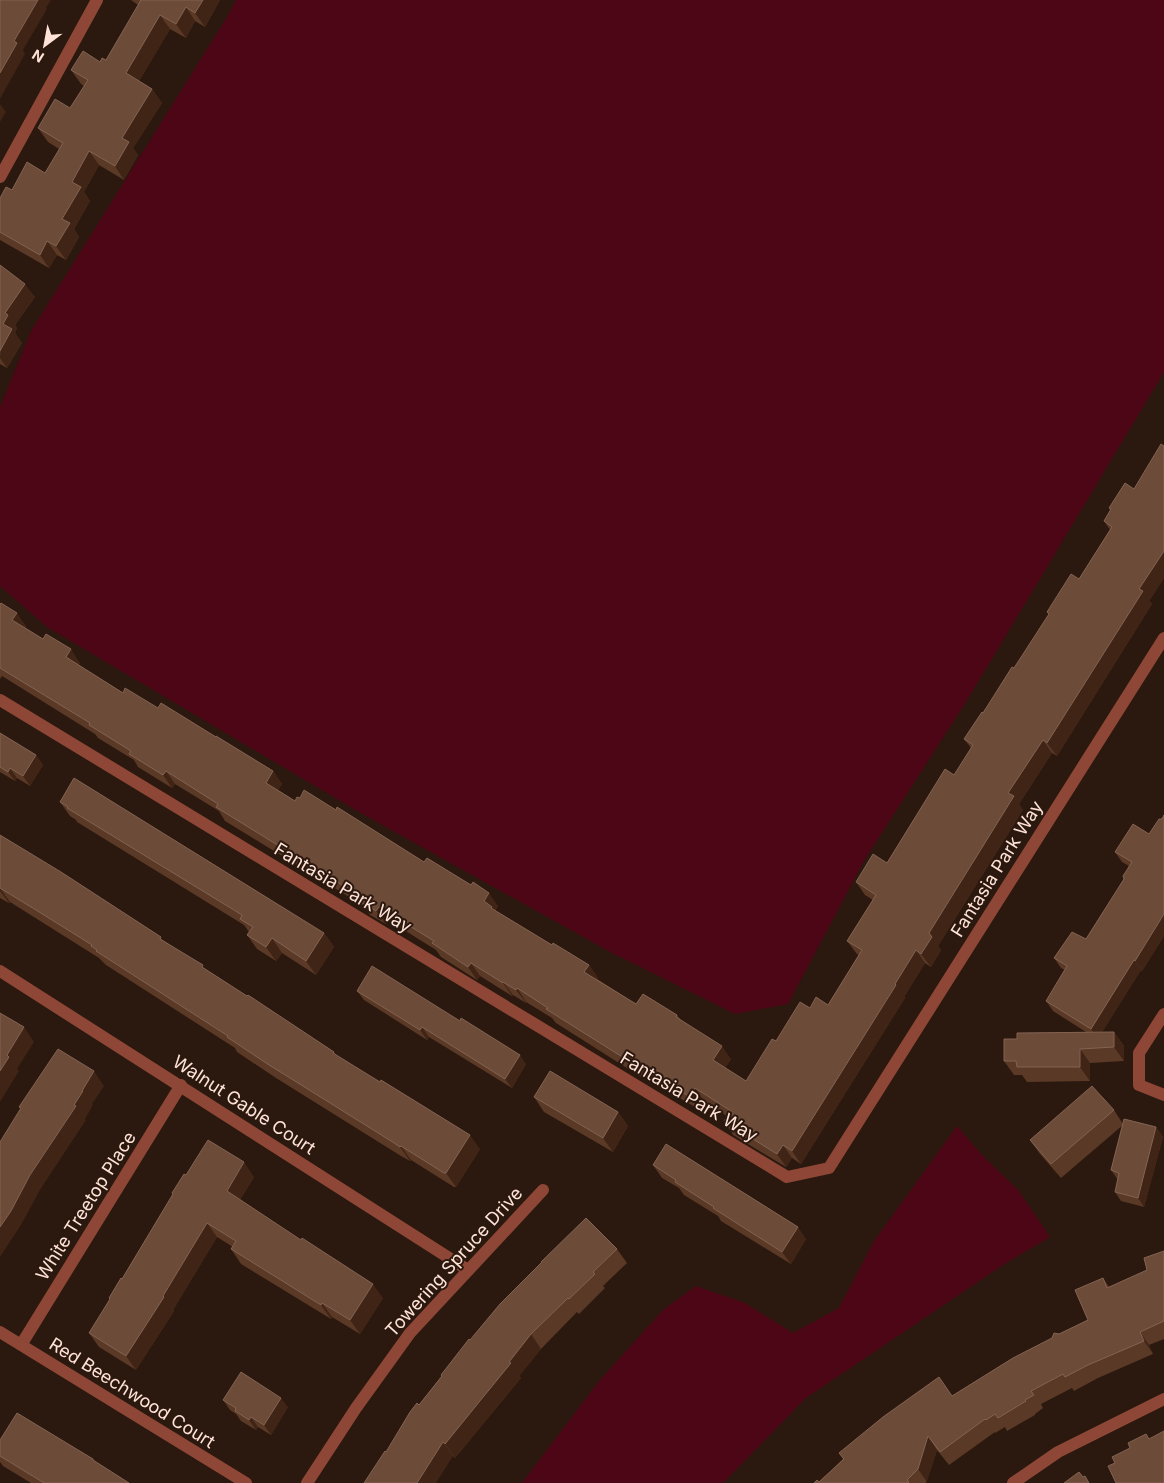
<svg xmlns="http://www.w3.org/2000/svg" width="1164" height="1483" font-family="Inter,sans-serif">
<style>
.water{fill:#4c0615}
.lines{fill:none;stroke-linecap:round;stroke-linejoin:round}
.minor{stroke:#8e4736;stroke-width:12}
.wall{fill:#5a3926}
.shaded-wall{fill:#402415}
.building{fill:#6c4b39;stroke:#836352}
.labels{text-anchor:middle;stroke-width:4;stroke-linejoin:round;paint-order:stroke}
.street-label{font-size:18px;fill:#ffe3d8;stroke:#2b180e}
</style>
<rect width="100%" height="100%" fill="#2b180e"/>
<path class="water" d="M236,0H1164V372L966,702L865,859L788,1004L735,1014L612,953L359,812L47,627L0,586V407L31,331L227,17Z
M957,1126L982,1155L1019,1191L1050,1237L1003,1265L806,1398L723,1483H522L599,1381L664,1309L696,1286L745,1303L793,1333L839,1308L874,1241Z"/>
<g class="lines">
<path class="minor" d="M0,177L97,0
M0,700L787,1177L829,1168L1164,638
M0,971L468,1270
M1164,1014L1139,1053V1085L1164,1095
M0,1332L246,1483
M21,1345L181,1085
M307,1483L356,1408L410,1333L543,1190
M1013,1483L1058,1452L1164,1399"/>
</g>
<path class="wall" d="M131,0H220L205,27L195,21L186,38L170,29L139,81L152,89L162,103L133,148L138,155L124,180L99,165L84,192L90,201L74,229L79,237L66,260L57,255L49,268L0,240V198L12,190L45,173L59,149L48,142L38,128L70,108L84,86L81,84L71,70L106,60L138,5Z
M0,265L35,297L15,325L17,328L15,333L22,343L7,368L0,364Z
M1164,446V578L1149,601L1152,604L1057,756L1052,753L1019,804L1023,810L938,946L941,950L931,967L925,963L904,997L905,998L801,1164L792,1158L786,1167L733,1135L724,1121L727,1116L705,1102L700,1110L642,1076L641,1077L556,1023L552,1018L526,1002V1003L513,995L512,996L480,976L477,980L441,957L436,950L388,920L386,924L370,915L364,906L225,821L219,811L175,784L172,788L138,767L134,760L98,738L95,734L2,676L0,679V604L26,626L25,628L80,663L78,665L123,693L158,708L216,737L273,771L282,784L278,790L295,801L300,798L336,810L498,906L495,911L552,945L589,965L598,978L597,979L636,1004L677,1015L681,1020L731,1059L725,1068L746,1081L776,1041L810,1008L828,1005L859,955L857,954L847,941L873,900L865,895L856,882L887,863L954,775L971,748L964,739L1014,668L1049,615L1047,612L1079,579L1110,530L1104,521L1111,510L1109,508L1134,489Z
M0,733L36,755L43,765L30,786L17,778L15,781L0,772Z
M60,802L324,933L334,947L316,975L282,953L276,961L257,949L247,935L249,932L244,925L77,822L76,820L70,816Z
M1164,815V936L1142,971L1141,970L1102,1032H1114L1124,1046V1061L1090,1063V1081L1027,1082L1022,1075H1014L1004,1061L1017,1039L1086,1032L1053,1011L1046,1001L1065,970L1061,968L1054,958L1086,939L1124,879L1129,866L1122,862L1115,852L1149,834Z
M0,835L163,940L206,970L247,996L334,1052L337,1056L480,1149L456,1187H454L411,1160L410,1161L401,1156L276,1078L237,1052L235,1048L106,965L99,958L10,902L9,903L0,898Z
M357,991L526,1064L512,1088L429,1037L427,1040L364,1000Z
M534,1097L618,1112L628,1126L613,1152L544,1112Z
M1114,1110L1123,1124L1156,1127L1163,1137L1144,1207L1121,1201L1115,1192L1118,1180L1111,1170L1123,1125L1061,1178L1040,1154L1030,1140Z
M653,1165L806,1239L791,1264L721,1221L718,1216L684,1195L679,1188L662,1178Z
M186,1175L254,1177L240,1200L383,1298L360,1334L332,1317L331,1319L241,1264L231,1249L233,1247L217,1237L173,1310L174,1311L136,1370L99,1347L89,1333L110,1299L109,1298L122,1279L173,1195L172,1193Z
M617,1249L627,1263L603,1286L605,1288L579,1314L577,1312L541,1349L519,1376L521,1378L455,1458L453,1456L386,1452L419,1405L470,1340Z
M1164,1251V1339L1149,1345L1153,1354L1098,1378L1074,1391L1072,1388L1041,1404L1043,1408L1035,1414V1415L1007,1431L1005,1427L995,1433V1432L949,1465L937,1450L926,1483H814L819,1482L843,1459L839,1453L952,1396L1059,1334L1088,1320L1103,1278L1109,1287L1147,1270Z
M223,1400L288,1407L271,1435L258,1427L256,1430L241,1421L236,1414L230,1410Z
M0,1440L93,1459L95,1462L129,1483H31L3,1466L0,1462Z"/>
<path class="shaded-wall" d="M38,0H51L46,8L47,9L23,50L25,54L0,99V73L14,41Z
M203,0H220L205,27L195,13Z
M186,7L195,21L186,38L176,24Z
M160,15L170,29L136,86L126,73Z
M152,89L162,103L133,148L138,155L124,180L115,166L122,138Z
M0,104L6,112L0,122Z
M89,151L99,165L84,192L90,201L74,229L79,237L66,260L56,246L62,219L72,182Z
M47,241L57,255L49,268L40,255Z
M25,284L35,297L15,325L17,328L15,333L22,343L7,368L0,358L3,324L5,313Z
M1164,551V578L1149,601L1152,604L1057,756L1047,743L1139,589Z
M17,613L26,626L22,634L12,620Z
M71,649L80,663L75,670L66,657Z
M1043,740L1052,753L1019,804L1023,810L938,946L941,950L931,967L921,954L929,933L1008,793Z
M36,755L43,765L30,786L23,776Z
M10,768L17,778L15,781L8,772Z
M166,771L175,784L172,788L163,775Z
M273,771L282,784L275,796L266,783Z
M0,888L10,902L9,903L0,891Z
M489,893L498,906L495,911L501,920L484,901Z
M379,907L388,920L386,924L376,911Z
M1164,914V936L1142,971L1135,961Z
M324,933L334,947L316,975L306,961Z
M272,938L282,953L276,961L266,947Z
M916,950L925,963L904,997L905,998L801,1164L792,1151Z
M1134,960L1141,970L1098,1039L1091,1029Z
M471,963L480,976L477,980L468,967Z
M589,965L598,978L593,985L584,972Z
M503,982L513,995L512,996L503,983Z
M517,988L526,1002V1003L516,990Z
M24,1027L34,1042L17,1069L19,1071L0,1102V1071L7,1055Z
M422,1027L429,1037L427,1040L420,1030Z
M1114,1032L1124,1046V1061L1114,1047Z
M722,1046L731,1059L722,1073L713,1060Z
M1080,1049L1090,1063V1081L1080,1067Z
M520,1055L526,1064L512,1088L505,1079Z
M633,1062L642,1076L641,1077L632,1063Z
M94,1071L104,1086L92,1104L93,1105L85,1119L86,1120L40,1190L21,1225L0,1257V1227L30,1175L74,1105L82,1091Z
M695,1088L705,1102L700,1110L690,1097Z
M618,1112L628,1126L613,1152L603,1138Z
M1156,1127L1163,1137L1144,1207L1138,1198Z
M470,1135L480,1149L456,1187L446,1173Z
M783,1145L792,1158L786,1167L777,1154Z
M401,1146L411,1160L410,1161L400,1147Z
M244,1162L254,1177L237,1205L227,1191Z
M207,1223L217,1237L173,1310L174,1311L136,1370L126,1356Z
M798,1227L806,1239L791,1264L782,1252Z
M373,1284L383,1298L360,1334L350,1320Z
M322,1303L332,1317L331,1319L321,1305Z
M1140,1332L1149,1345L1153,1354L1144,1341Z
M531,1334L541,1349L519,1376L521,1378L455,1458L445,1444Z
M281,1398L288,1407L271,1435L264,1425Z
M251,1417L258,1427L256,1430L249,1420Z
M928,1436L937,1450L927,1482L918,1469Z
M443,1442L453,1456L436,1483H417Z"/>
<path class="building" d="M0,0H38L14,41L17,43L0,73Z
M141,0H203L195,13L186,7L176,24L160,15L126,73L152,89L122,138L129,142L115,166L89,151L72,182L81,187L62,219L70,223L56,246L47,241L40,255L0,232V198L6,187L12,190L27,162L45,173L63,143L38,128L55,99L70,108L88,80L71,70L83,51L100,62L102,58L106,60Z
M0,265L25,284L5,313L8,315L3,324L12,329L0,351Z
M1161,444L1164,446V551L1139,589L1143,591L1047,743L1043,740L1008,793L1014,796L929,933L932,937L921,954L916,950L895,984L896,985L792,1151L783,1145L777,1154L724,1121L731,1111L695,1088L690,1097L633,1062L632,1063L546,1009L548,1008L517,988L516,990L503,982V983L471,963L468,967L432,943L434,941L379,907L376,911L361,902L363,898L216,807L218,804L166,771L163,775L129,754L131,751L89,725L90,723L0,668V604L1,603L17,613L12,620L43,639L46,634L71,649L66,657L123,693L125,688L158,708L161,703L216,737V736L273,771L266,783L295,801L297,797L300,798L304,790L336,810L337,807L424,862L427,858L471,885L473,882L489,893L484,901L492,907L491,908L552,945L553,943L589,965L584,972L636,1004L643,994L677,1015L676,1017L722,1046L713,1060L746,1081L772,1039L776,1041L800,1002L810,1008L816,997L828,1005L862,950L847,941L876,895L856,882L873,854L887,863L945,769L954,775L973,745L964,739L982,712L983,713L1012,667L1014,668L1049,614L1047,612L1071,574L1079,579L1112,527L1104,521L1111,509L1109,508L1125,483L1134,489Z
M0,733L36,755L23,776L10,768L8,772L0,767Z
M74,778L324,933L306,961L272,938L266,947L247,935L253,927L240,919L242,915L67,808L68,807L60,802Z
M1164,815V914L1135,961L1134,960L1091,1029L1046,1001L1067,966L1054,958L1072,932L1086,939L1124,879L1123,876L1132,862L1115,852L1133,824L1149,834L1159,819H1162Z
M0,835L61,872L161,937L160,939L203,965L202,967L247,996L248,995L334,1052L333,1053L380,1082L381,1080L470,1135L446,1173H444L401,1146L400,1147L391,1141L266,1063L227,1037L228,1036L96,951L97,950L91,946L92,945L44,915L0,888Z
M372,966L460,1021L461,1018L520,1055L505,1079L422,1027L420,1030L357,991Z
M0,1013L24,1027L7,1055L9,1057L0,1071Z
M1114,1032V1047L1080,1049V1067H1017L1016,1061H1004V1039H1017V1033Z
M58,1049L94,1071L82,1091H83L74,1105L76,1106L30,1175L11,1211L0,1227V1142L21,1108L19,1107Z
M550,1071L618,1112L603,1138L534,1097Z
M1092,1086L1114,1110L1051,1164L1030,1140Z
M1124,1119L1156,1127L1138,1198L1115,1192L1119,1173L1111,1170Z
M208,1140L244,1162L227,1191L301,1240L302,1238L373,1284L350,1320L322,1303L321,1305L231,1249L236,1241L207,1223L163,1296L164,1297L126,1356L89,1333L110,1299L109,1298L121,1278L122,1279L173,1194L172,1193L184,1174L186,1175Z
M666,1144L798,1227L782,1252L713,1208L714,1207L675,1182L676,1180L653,1165Z
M586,1218L617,1249L593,1272L595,1274L569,1299L568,1298L531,1334L509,1362L511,1363L484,1396L445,1444L443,1442L417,1483H364L385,1451L386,1452L410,1412L417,1403L419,1405L442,1376L441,1375L469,1339L470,1340L500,1304L542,1262H541Z
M1164,1251V1321L1140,1332L1144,1341L1088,1365L1065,1377L1063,1374L1031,1391L1034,1395L1025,1400L1026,1401L998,1418L995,1414L986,1420L985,1419L940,1452L928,1436L918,1469L907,1480L909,1482L907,1483H814L817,1480L819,1482L844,1459L839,1453L883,1417L939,1377L952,1396L1013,1358L1052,1338L1054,1333L1059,1334L1088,1320L1075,1290L1103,1278L1107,1288L1147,1270L1144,1258Z
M241,1372L281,1398L264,1425L251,1417L249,1420L235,1411L236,1408L223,1400Z
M17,1413L93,1459V1460L129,1483H44L0,1456V1440Z
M1164,1431V1483H1116L1108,1466L1115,1463L1112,1457L1130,1448L1128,1443L1146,1434L1149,1439Z
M1079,1472L1083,1477L1085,1476L1089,1483H1064Z"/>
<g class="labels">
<g class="street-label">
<text transform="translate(997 869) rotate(-58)" y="6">Fantasia Park Way</text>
<text transform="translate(343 888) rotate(31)" y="6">Fantasia Park Way</text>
<text transform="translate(689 1097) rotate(31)" y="6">Fantasia Park Way</text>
<text transform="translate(244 1105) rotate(33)" y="6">Walnut Gable Court</text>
<text transform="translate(86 1206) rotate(-58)" y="6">White Treetop Place</text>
<text transform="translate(454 1262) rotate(-48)" y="6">Towering Spruce Drive</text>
<text transform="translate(132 1393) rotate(32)" y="6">Red Beechwood Court</text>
</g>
</g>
<g transform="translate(45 45) rotate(212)" stroke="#2b180e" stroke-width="4" paint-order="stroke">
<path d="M0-4L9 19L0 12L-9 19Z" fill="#ffe3d8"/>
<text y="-8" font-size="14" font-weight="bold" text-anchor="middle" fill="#ffe3d8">N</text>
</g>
</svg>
